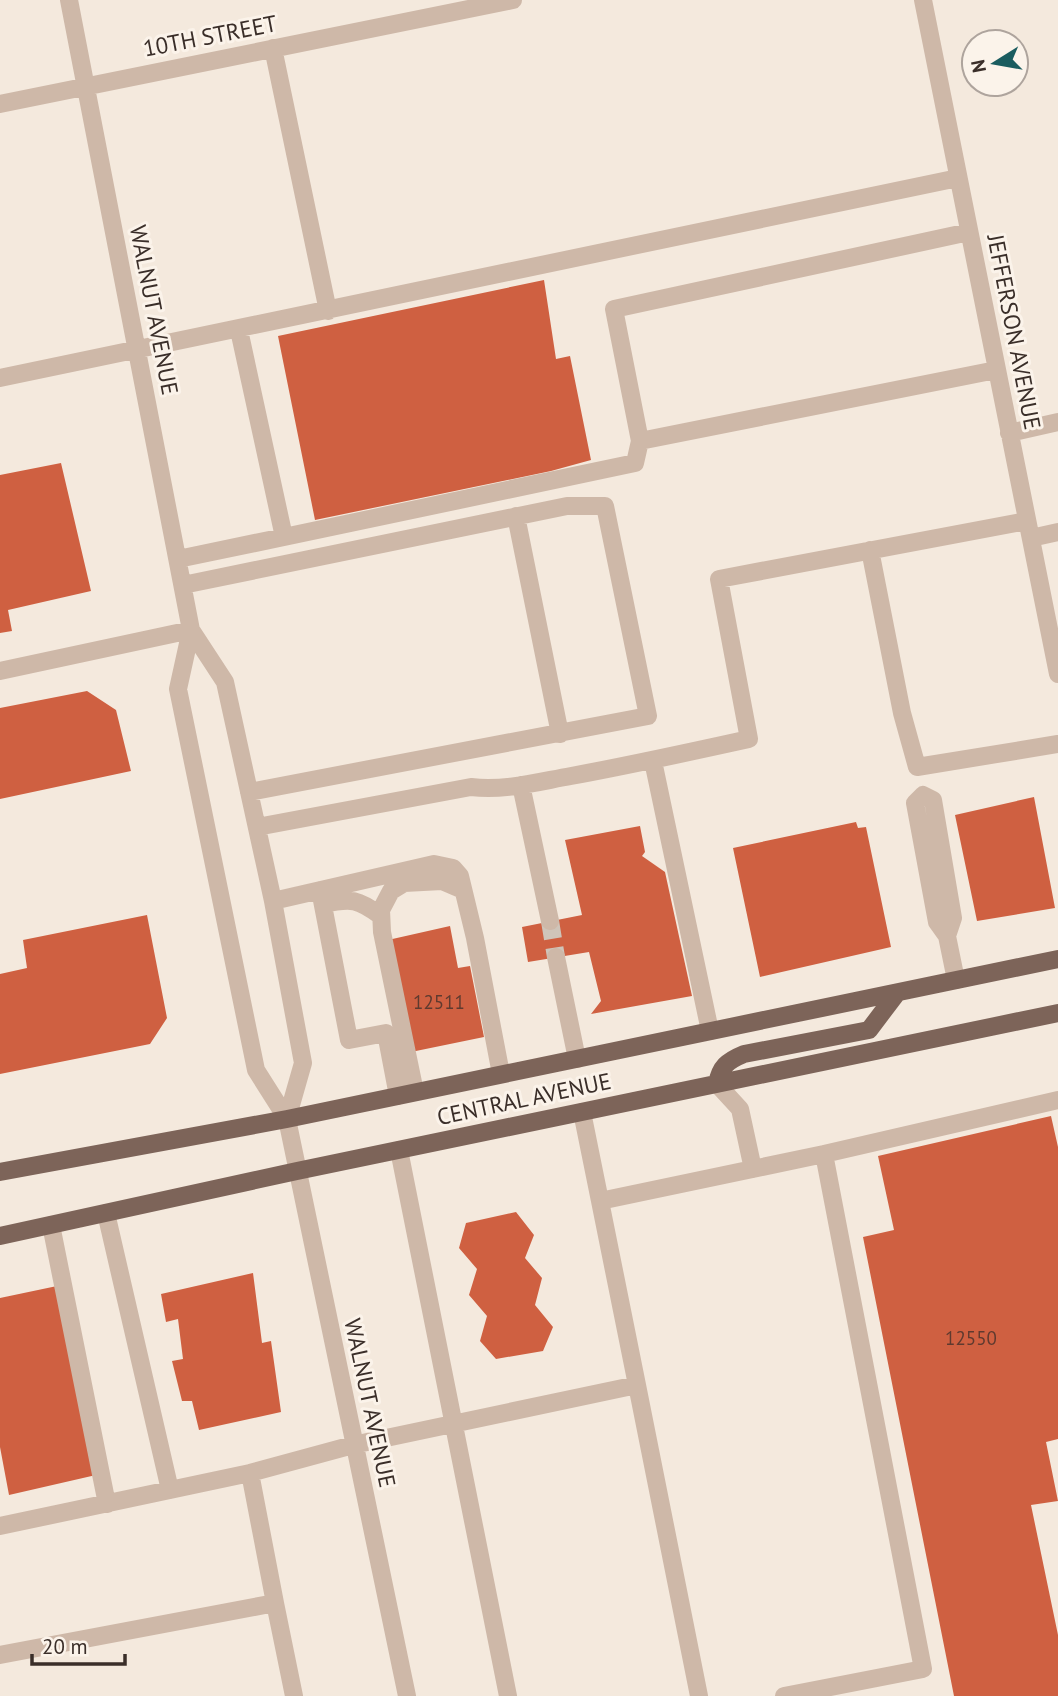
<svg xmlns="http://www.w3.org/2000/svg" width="1058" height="1696" font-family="'PT Sans',sans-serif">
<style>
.building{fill:#cf6041}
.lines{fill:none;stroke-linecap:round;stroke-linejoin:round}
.minor-tunnel{stroke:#cfc4b9;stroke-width:18;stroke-dasharray:18 9;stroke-linecap:butt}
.minor{stroke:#ceb8a8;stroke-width:18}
.major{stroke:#7d6459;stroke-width:18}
.labels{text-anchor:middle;stroke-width:6;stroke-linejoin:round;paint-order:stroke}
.number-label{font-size:19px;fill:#5f3a2f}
.street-label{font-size:23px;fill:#3a2e29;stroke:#fbf3ea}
</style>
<rect width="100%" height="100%" fill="#f4e9dd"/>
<path class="building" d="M544,280L556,359L570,356L591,460L551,471L315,520L278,336Z
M61,463L91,591L8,610L12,631L0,633V475Z
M87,691L116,710L131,771L0,799V708Z
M1034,797L1055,908L977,921L955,815Z
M856,822L858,828L866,827L891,947L760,977L733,848Z
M640,826L645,852L642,856L665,872L692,996L591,1014L601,1001L589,952L528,962L522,927L582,915L565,840Z
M147,915L167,1018L150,1044L0,1074V974L27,968L23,940Z
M450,926L458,968L470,966L484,1037L411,1052L388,940Z
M1051,1116L1058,1147V1439L1046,1442L1058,1501L1031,1505L1058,1635V1696H954L863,1237L894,1230L878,1156Z
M516,1212L534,1235L525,1258L542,1278L535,1305L553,1327L543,1351L496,1359L480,1341L487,1316L469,1295L477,1269L459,1248L466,1223Z
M253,1273L262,1343L271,1341L281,1412L199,1430L192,1401H182L172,1361L183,1359L178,1319L166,1322L161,1294Z
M57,1286L96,1475L9,1495L0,1447V1298Z"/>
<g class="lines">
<path class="minor-tunnel" d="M550,921L556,957"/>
<path class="minor" d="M69,0L191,630L225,682L273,901L303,1063L287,1119
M923,0L1058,674
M273,48L328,311
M0,104L513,0
M0,378L958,178
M1009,433L1058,422
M640,441L996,370
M516,516L560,734
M284,537L635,463L640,441L614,309L969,232
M1031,538L1058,532
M870,550L902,713L917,767L1058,744
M178,559L284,537L239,330
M183,585L567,506H605L648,716L249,792
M191,630L178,689L256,1070L287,1119L407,1696
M0,671L191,630
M653,761L710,1031
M521,785L550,921
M923,795L933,800L953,918L947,936L937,922L915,803Z
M257,827L471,787C505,791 537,782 571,776C631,765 690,752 749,739L719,579L1027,521
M320,890L349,1040L386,1033L398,1096
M273,901L434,864L453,868L460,876L475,938L501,1074
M323,904C352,898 358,899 381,916
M947,936L956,980
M556,957L577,1059
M717,1084L740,1109L753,1169
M415,1092L382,932L381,910L391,891L404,883L442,881L463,890
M582,1112L600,1201L824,1154L923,1669L784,1696
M399,1150L508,1696
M824,1154L1058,1100
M600,1201L637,1385
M106,1213L170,1490
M51,1225L107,1504
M250,1473L275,1603
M0,1526L250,1473L353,1445L637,1385L699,1696
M0,1655L275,1603L294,1696"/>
<path class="major" d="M717,1084C720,1067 727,1061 744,1054L869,1030L897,993
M0,1172L287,1119L1058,959
M0,1236L297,1171L1058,1013"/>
</g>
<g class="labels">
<g class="number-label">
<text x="439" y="1009">12511</text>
<text x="971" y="1345">12550</text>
</g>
<g class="street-label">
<text transform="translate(210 36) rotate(-11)" y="8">10TH STREET</text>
<text transform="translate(154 310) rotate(79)" y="8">WALNUT AVENUE</text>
<text transform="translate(1014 332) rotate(79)" y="8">JEFFERSON AVENUE</text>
<text transform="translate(524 1099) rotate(-12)" y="8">CENTRAL AVENUE</text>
<text transform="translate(370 1403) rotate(78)" y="8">WALNUT AVENUE</text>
</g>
</g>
<g transform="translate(995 63) rotate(259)"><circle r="33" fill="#fbf3ea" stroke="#aea49d" stroke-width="2"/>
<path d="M0-5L12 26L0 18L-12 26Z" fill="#1a5c5f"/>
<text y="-10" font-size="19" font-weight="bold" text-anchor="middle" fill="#3a2e29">N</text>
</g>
<path d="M32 1654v10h93v-10" fill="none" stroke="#3a2e29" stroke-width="3.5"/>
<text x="42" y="1654" font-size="21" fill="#3a2e29" stroke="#fbf3ea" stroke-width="5" paint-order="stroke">20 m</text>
</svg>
